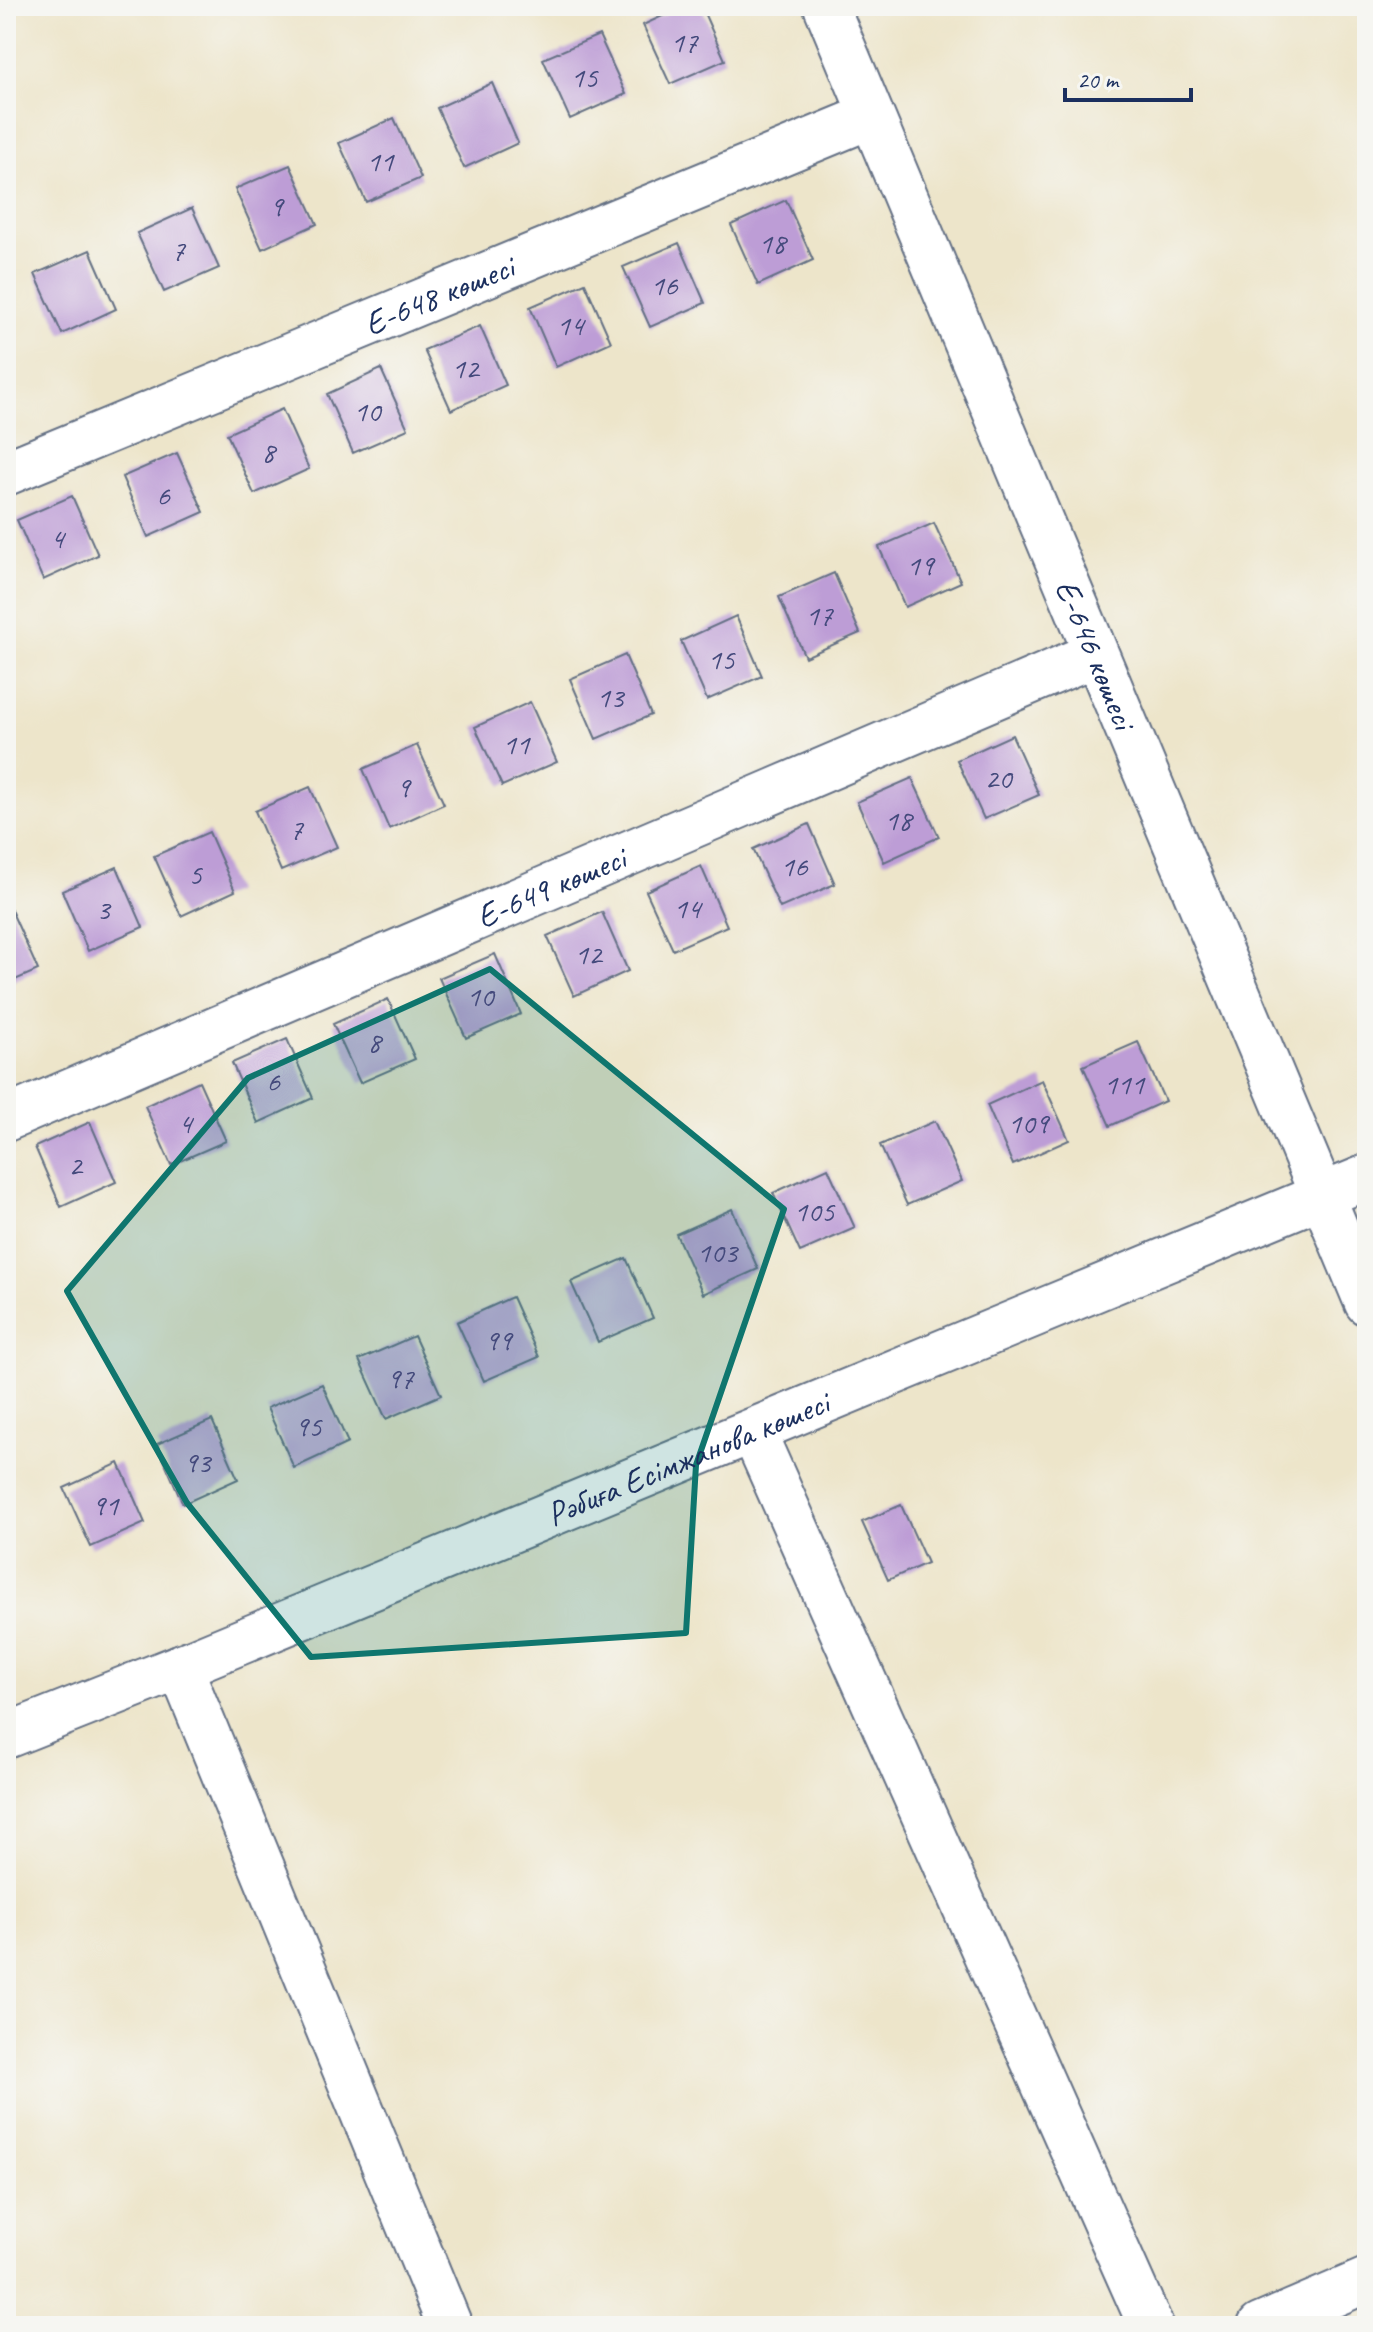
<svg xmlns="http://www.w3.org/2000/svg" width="1373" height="2332" font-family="Caveat,sans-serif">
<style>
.building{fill:#bd9dd6}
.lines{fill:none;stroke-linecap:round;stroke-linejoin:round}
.minor-casing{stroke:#646f84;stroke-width:48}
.minor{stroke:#fff;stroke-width:44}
.marked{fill:#0f766e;fill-opacity:0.2;stroke:#0f766e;stroke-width:6;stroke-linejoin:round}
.labels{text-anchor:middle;stroke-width:6;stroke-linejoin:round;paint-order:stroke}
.number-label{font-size:30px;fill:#444a7c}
.street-label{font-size:34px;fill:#1b2f5e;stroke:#f6f6f2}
</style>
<rect width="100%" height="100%" fill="#f6f6f2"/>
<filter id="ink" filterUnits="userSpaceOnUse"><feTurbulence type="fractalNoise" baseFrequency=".0125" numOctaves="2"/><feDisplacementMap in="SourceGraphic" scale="16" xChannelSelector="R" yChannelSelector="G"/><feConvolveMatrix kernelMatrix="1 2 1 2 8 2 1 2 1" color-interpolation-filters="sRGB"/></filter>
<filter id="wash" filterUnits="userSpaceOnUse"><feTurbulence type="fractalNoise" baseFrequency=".006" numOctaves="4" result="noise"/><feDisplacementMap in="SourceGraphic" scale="32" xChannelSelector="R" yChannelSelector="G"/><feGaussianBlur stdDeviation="1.8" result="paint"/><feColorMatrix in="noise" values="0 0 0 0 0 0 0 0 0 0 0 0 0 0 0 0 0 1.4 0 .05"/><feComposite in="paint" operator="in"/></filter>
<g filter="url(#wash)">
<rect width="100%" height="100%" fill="#ede5ca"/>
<g id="blocks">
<path class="building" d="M684,6H701L725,60L670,84L643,25Z
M599,35L626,94L570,119L543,59Z
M492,83L518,143L464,168L437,108Z
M394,118L421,178L366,202L339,143Z
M290,165L317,224L262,249L235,189Z
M786,200L813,260L758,285L731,225Z
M192,208L219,268L164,292L137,233Z
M679,243L705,303L650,327L623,267Z
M90,250L116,309L62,334L35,274Z
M585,283L611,342L556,367L530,307Z
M480,326L506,385L451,410L424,350Z
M381,369L408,429L353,453L327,394Z
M282,409L309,469L254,494L227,434Z
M177,453L204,512L148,537L122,477Z
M72,496L98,555L43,580L17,520Z
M934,523L961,582L905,607L879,547Z
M834,573L860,633L805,657L779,597Z
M736,616L762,676L707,700L681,641Z
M625,655L651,715L596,739L570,679Z
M530,702L557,762L502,786L475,727Z
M1012,735L1039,795L984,819L957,760Z
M417,745L444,804L389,829L363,769Z
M912,778L939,837L884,862L857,802Z
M310,787L337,847L281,871L255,811Z
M809,824L835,884L780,908L753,849Z
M209,832L235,891L181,916L154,856Z
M701,866L727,926L673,950L646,891Z
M117,867L143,927L88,951L62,891Z
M11,910L38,970L6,984V913Z
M602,912L628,971L574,996L547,936Z
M495,954L521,1014L466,1038L439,978Z
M388,999L415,1059L360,1083L333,1024Z
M287,1039L313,1098L258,1123L232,1063Z
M1138,1042L1165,1101L1110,1126L1083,1066Z
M1042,1080L1069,1140L1013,1165L987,1105Z
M199,1081L226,1141L171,1165L145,1106Z
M935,1121L962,1181L907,1205L880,1145Z
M90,1122L116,1182L61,1207L35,1147Z
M828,1168L855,1228L800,1252L773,1193Z
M732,1209L758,1269L703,1294L676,1234Z
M626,1258L653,1318L598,1342L571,1282Z
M512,1297L539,1357L484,1381L457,1322Z
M414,1336L441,1395L386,1419L359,1360Z
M322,1384L348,1443L294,1468L267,1408Z
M212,1420L238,1479L183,1504L157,1444Z
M119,1463L145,1523L91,1547L64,1488Z
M901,1505L927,1563L888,1580L862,1522Z"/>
</g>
</g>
<g filter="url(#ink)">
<use href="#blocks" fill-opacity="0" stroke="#646f84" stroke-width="2"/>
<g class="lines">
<g class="minor-casing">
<g id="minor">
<path id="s1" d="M826,6L1367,1303"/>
<path id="s2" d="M6,473L871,116"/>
<path id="s3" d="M6,1119L1095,654"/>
<path d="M753,1431L1151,2326"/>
<path d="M180,1667L450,2326"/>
<path id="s4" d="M6,1736L180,1667L1367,1177"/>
<path d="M1260,2326L1367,2280"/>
</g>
</g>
<use href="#minor" class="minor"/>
</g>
</g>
<path class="marked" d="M490,969L784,1209L696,1465L686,1633L311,1657L187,1503L67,1291L248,1078Z"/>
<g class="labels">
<g class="number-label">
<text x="684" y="52">17</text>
<text x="584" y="87">15</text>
<text x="380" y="171">11</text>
<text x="276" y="216">9</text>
<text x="772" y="253">18</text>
<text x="178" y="260">7</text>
<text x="664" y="295">16</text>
<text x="570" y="335">14</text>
<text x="465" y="378">12</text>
<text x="367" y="421">10</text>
<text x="268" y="462">8</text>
<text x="163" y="505">6</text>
<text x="57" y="548">4</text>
<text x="920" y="575">19</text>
<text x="819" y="625">17</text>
<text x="721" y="669">15</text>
<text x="610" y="707">13</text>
<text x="516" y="754">11</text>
<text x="998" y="788">20</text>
<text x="403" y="797">9</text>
<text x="898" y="830">18</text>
<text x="296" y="839">7</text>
<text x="794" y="876">16</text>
<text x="195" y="884">5</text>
<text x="687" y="918">14</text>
<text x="103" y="919">3</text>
<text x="588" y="964">12</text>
<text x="480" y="1006">10</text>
<text x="374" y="1052">8</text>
<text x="273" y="1091">6</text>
<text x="1124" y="1094">111</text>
<text x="185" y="1133">4</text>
<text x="1028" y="1133">109</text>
<text x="75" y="1175">2</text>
<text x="814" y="1221">105</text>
<text x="717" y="1262">103</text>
<text x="498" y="1350">99</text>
<text x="400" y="1388">97</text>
<text x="308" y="1436">95</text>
<text x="197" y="1472">93</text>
<text x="105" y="1515">91</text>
</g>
<g class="street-label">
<text dy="12" stroke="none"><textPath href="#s2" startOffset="468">Е-648 көшесі</textPath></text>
<text dy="12" stroke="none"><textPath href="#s1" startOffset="702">Е-646 көшесі</textPath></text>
<text dy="12" stroke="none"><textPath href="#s3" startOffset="592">Е-649 көшесі</textPath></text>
<text dy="12" stroke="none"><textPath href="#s4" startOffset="736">Рәбиға Есімжанова көшесі</textPath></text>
</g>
</g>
<rect width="1373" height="2332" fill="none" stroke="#f6f6f2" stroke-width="32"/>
<path d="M1065 88v12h126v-12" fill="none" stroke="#1b2f5e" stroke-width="4"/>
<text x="1077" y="88" font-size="24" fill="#1b2f5e" stroke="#f6f6f2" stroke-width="6" paint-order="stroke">20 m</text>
</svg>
